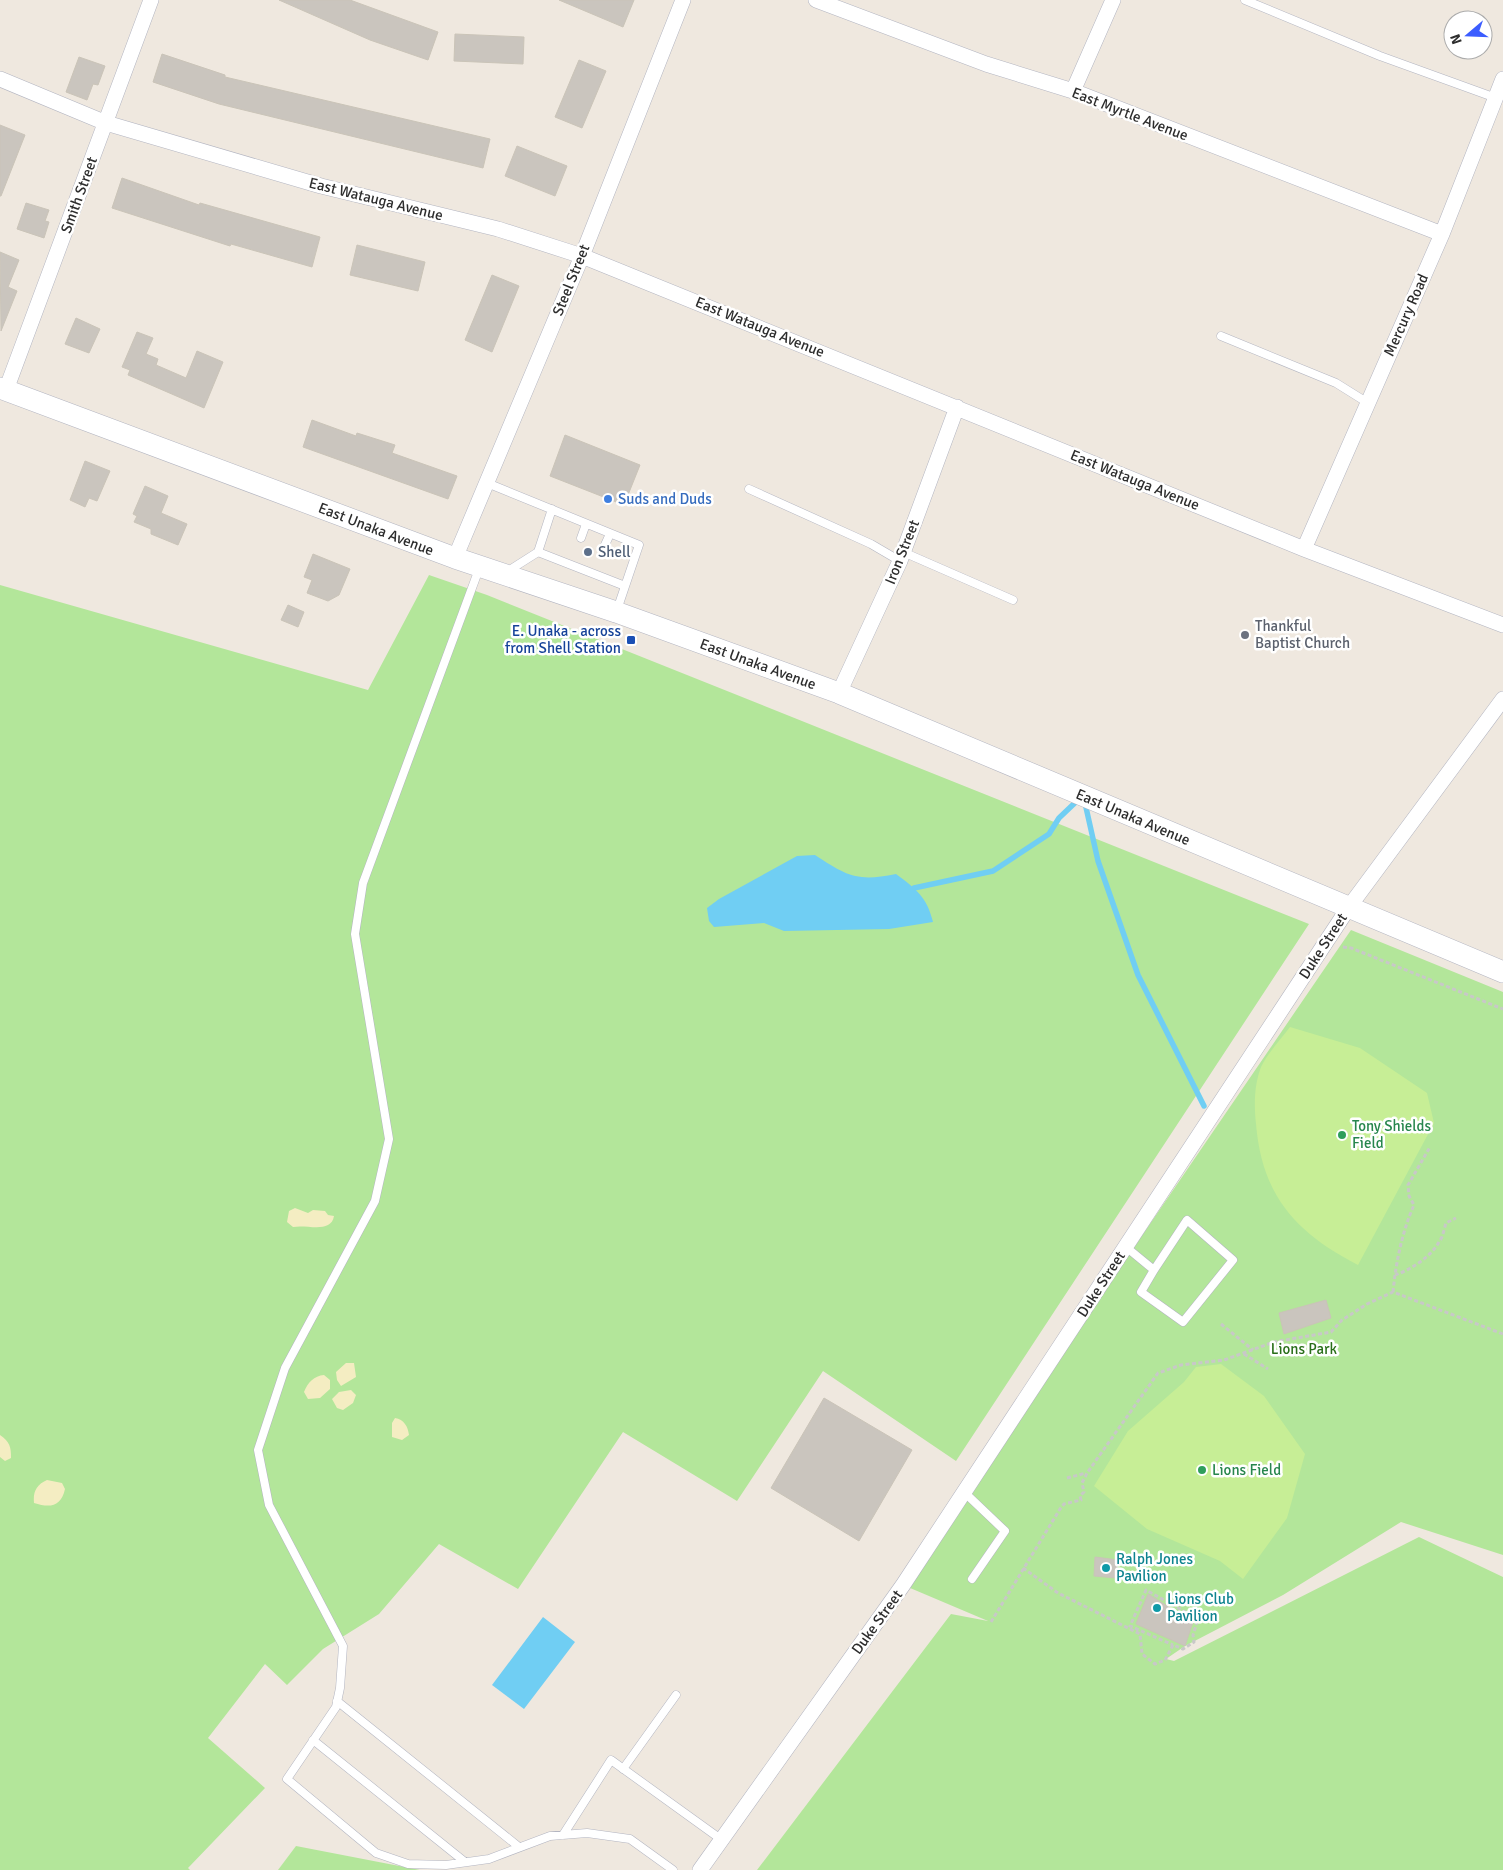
<svg xmlns="http://www.w3.org/2000/svg" width="1503" height="1870" font-family="Signika,sans-serif">
<style>
.green{fill:#b3e69a}
.sand{fill:#f4edc2}
.pitch{fill:#c7ee96}
.water{fill:#70cef3}
.lines{fill:none;stroke-linecap:round;stroke-linejoin:round}
.stream{stroke:#70cef3;stroke-width:5.5}
.building{fill:#cac5be;stroke:#cac4b8}
.lane-casing{stroke:#b3b5c1;stroke-width:9}
.street-casing{stroke:#b3b5c1;stroke-width:16}
.secondary-casing{stroke:#b3b5c1;stroke-width:22}
.path{stroke:#c8c8c8;stroke-width:3;stroke-dasharray:4 2.5;stroke-linecap:butt}
.lane{stroke:#fff;stroke-width:8}
.street{stroke:#fff;stroke-width:15}
.secondary{stroke:#fff;stroke-width:21}
.shop-dot{fill:#3f7fe0;stroke:#fff;stroke-width:2}
.service-dot{fill:#5c6f8a;stroke:#fff;stroke-width:2}
.worship-dot{fill:#6b7280;stroke:#fff;stroke-width:2}
.transit-dot{fill:#1a4fb4;stroke:#fff;stroke-width:2}
.leisure-dot{fill:#2e9e5b;stroke:#fff;stroke-width:2}
.culture-dot{fill:#0f9aa8;stroke:#fff;stroke-width:2}
.labels{text-anchor:middle;stroke-width:5;stroke-linejoin:round;paint-order:stroke}
.street-label{font-size:15px;fill:#2d2d2d;stroke:#fff}
.shop-label{font-size:15px;fill:#366cbe;stroke:#fff;text-anchor:start}
.service-label{font-size:15px;fill:#4e5e75;stroke:#fff;text-anchor:start}
.worship-label{font-size:15px;fill:#5b616d;stroke:#fff;text-anchor:start}
.transit-label{font-size:15px;fill:#164399;stroke:#fff;text-anchor:end}
.leisure-label{font-size:15px;fill:#27864d;stroke:#fff;text-anchor:start}
.park-label{font-size:15px;fill:#296e19;stroke:#fff}
.culture-label{font-size:15px;fill:#0d838f;stroke:#fff;text-anchor:start}
</style>
<rect width="100%" height="100%" fill="#efe8df"/>
<path class="green" d="M429,575L487,595L1309,924L956,1461L823,1371L737,1501L623,1432L518,1589L439,1544L379,1614L323,1649L287,1685L265,1664L208,1738L265,1788L188,1868L190,1870H0V585L368,690Z
M1351,930L1503,992V1555L1401,1522L1283,1595L1185,1646L1166,1659L1174,1661L1419,1537L1503,1577V1870H757L951,1614L988,1621L903,1585Z
M296,1846L420,1870H278Z"/>
<path class="sand" d="M295,1208L308,1213L313,1210L325,1211L328,1215L334,1216C331,1234 307,1224 293,1227L287,1222L289,1211Z
M346,1363H354L356,1377L341,1386L337,1380L336,1372Z
M324,1375L330,1380V1389L320,1398L308,1399L304,1392C308,1382 314,1376 324,1375Z
M351,1390L356,1395L353,1403L343,1410L337,1408L332,1399L339,1392Z
M395,1418C404,1419 408,1427 409,1435L402,1440L392,1437V1423Z
M0,1435C10,1442 11,1447 11,1458L5,1461L0,1457Z
M47,1480L62,1483L65,1489C61,1507 50,1508 34,1503C33,1492 36,1485 47,1480Z"/>
<path class="pitch" d="M1290,1027L1360,1048L1427,1093L1434,1123L1358,1265C1296,1233 1262,1196 1256,1124C1254,1106 1254,1085 1261,1067C1268,1053 1281,1039 1290,1027Z
M1221,1364L1264,1396L1305,1454L1287,1518L1243,1579L1220,1561L1147,1529L1094,1486L1128,1431L1184,1382L1196,1367Z"/>
<path class="water" d="M815,855C847,876 857,882 896,874C916,889 927,897 933,922L889,929L784,931L764,923L714,927L709,921L707,908L719,899L797,856Z
M543,1617L575,1642L524,1709L492,1685Z"/>
<g class="lines">
<path class="stream" d="M1085,803L1098,861L1138,975L1204,1106
M914,888L993,871L1049,834L1059,818L1080,798"/>
</g>
<path class="building" d="M279,0H350L438,32L428,60L370,40Z
M559,0H634L623,27Z
M455,34L524,37L523,64L454,61Z
M162,54L225,75V77L490,139L483,168L219,104L153,82Z
M79,57L105,66L98,85L93,84L87,100L66,92Z
M579,60L606,71L582,128L555,117Z
M0,125L25,135L1,196H0Z
M517,146L567,166L555,196L505,176Z
M122,178L199,205L200,203L320,237L312,267L231,244L230,246L112,208Z
M26,203L49,210L45,221L49,222L44,238L17,229Z
M357,245L425,262L418,291L350,275Z
M0,252L19,260L8,287L17,291L1,331Z
M492,275L519,286L492,352L465,340Z
M76,318L100,329L89,353L65,344Z
M137,332L153,338L146,354L158,359L156,365L186,378L197,351L223,362L204,408L128,375L130,370L122,367Z
M312,420L356,436L357,433L395,445L392,453L457,476L448,499L303,447Z
M565,435L640,465L624,505L550,476Z
M85,461L110,471L97,501L89,498L85,507L70,500Z
M145,486L168,496L161,513L187,524L178,545L151,534V529L134,522L137,516L133,514Z
M313,554L350,569L339,595L328,601L307,593L312,580L304,577Z
M288,605L304,612L298,627L281,620Z
M1326,1300L1331,1318L1284,1334L1279,1313Z
M824,1398L912,1450L859,1541L771,1488Z
M1095,1557L1118,1560L1116,1578L1094,1576Z
M1148,1594L1193,1622L1185,1646L1136,1624Z"/>
<g class="lines">
<g class="lane-casing">
<path id="lane" d="M1245,0L1380,56L1496,98
M1221,336L1336,383L1368,403
M487,483L639,545L617,610
M749,489L871,544L900,561
M552,509L538,552L625,586
M581,538L586,524
M604,547L610,534
M903,552L1013,600
M479,569L363,883L355,934L389,1139L375,1201L285,1368L258,1450L269,1505L343,1646L340,1688L336,1707L287,1779L376,1853L408,1864L446,1865L489,1859L550,1836L587,1833L630,1839L673,1870
M508,571L538,552
M1126,1247L1154,1270L1141,1292L1183,1322L1233,1260L1187,1220L1154,1270
M964,1492L1005,1531L972,1579
M337,1701L519,1847
M313,1740L465,1862
M623,1769L676,1695
M563,1835L611,1760L722,1840"/>
</g>
<g class="street-casing">
<path id="street" d="M816,0L986,64L1073,91L1442,234
M0,79L106,123L321,186L498,229L582,256L1304,549L1503,625
M1073,91L1113,0
M6,390L151,0
M1304,549L1442,234L1503,79
M455,558L582,256L683,0
M839,693L900,561L957,407
M700,1870L903,1585L1349,907L1503,699"/>
</g>
<g class="secondary-casing">
<path id="secondary" d="M0,388L455,558L616,612L839,693L1503,972"/>
</g>
<path class="path" d="M1343,947L1351,948L1503,1009
M1395,1275C1410,1270 1431,1257 1439,1242C1443,1237 1444,1229 1446,1223L1456,1218
M1393,1292C1396,1262 1402,1232 1414,1205L1409,1196L1408,1185L1430,1147
M1221,1324L1253,1350
M1244,1354L1268,1369
M1067,1478L1086,1473
M1023,1568L1058,1593L1140,1634L1142,1654L1155,1664L1165,1660L1173,1645L1183,1649L1194,1642L1193,1635L1198,1619L1146,1590L1130,1626L1173,1645
M991,1622L1060,1509L1064,1504L1081,1500L1080,1496L1084,1492L1082,1483L1087,1473L1158,1373L1181,1365L1224,1360L1274,1342L1331,1332L1342,1320L1367,1304L1393,1292L1503,1334"/>
<use href="#lane" class="lane"/>
<use href="#street" class="street"/>
<use href="#secondary" class="secondary"/>
</g>
<circle class="shop-dot" cx="608" cy="499" r="5"/>
<circle class="service-dot" cx="588" cy="552" r="5"/>
<circle class="worship-dot" cx="1245" cy="635" r="5"/>
<rect class="transit-dot" x="626" y="635" width="10" height="10" rx="2.5"/>
<g class="leisure-dot">
<circle cx="1342" cy="1135" r="5"/>
<circle cx="1202" cy="1470" r="5"/>
</g>
<g class="culture-dot">
<circle cx="1106" cy="1568" r="5"/>
<circle cx="1157" cy="1608" r="5"/>
</g>
<g class="labels">
<g class="street-label">
<text transform="translate(1130 114) rotate(21)" y="5">East Myrtle Avenue</text>
<text transform="translate(79 195) rotate(-70)" y="5">Smith Street</text>
<text transform="translate(376 199) rotate(14)" y="5">East Watauga Avenue</text>
<text transform="translate(571 280) rotate(-68)" y="5">Steel Street</text>
<text transform="translate(1406 315) rotate(-66)" y="5">Mercury Road</text>
<text transform="translate(760 327) rotate(22)" y="5">East Watauga Avenue</text>
<text transform="translate(1135 480) rotate(22)" y="5">East Watauga Avenue</text>
<text transform="translate(376 529) rotate(21)" y="5">East Unaka Avenue</text>
<text transform="translate(902 552) rotate(-68)" y="5">Iron Street</text>
<text transform="translate(758 664) rotate(20)" y="5">East Unaka Avenue</text>
<text transform="translate(1133 817) rotate(23)" y="5">East Unaka Avenue</text>
<text transform="translate(1323 946) rotate(-57)" y="5">Duke Street</text>
<text transform="translate(1101 1284) rotate(-57)" y="5">Duke Street</text>
<text transform="translate(877 1622) rotate(-54)" y="5">Duke Street</text>
</g>
<g class="shop-label">
<text x="618" y="504">Suds and Duds</text>
</g>
<g class="service-label">
<text x="598" y="557">Shell</text>
</g>
<g class="worship-label">
<text x="1255" y="631">Thankful<tspan x="1255" dy="17">Baptist Church</tspan></text>
</g>
<g class="transit-label">
<text x="621" y="636">E. Unaka - across<tspan x="621" dy="17">from Shell Station</tspan></text>
</g>
<g class="leisure-label">
<text x="1352" y="1131">Tony Shields<tspan x="1352" dy="17">Field</tspan></text>
<text x="1212" y="1475">Lions Field</text>
</g>
<g class="park-label">
<text x="1304" y="1354">Lions Park</text>
</g>
<g class="culture-label">
<text x="1116" y="1564">Ralph Jones<tspan x="1116" dy="17">Pavilion</tspan></text>
<text x="1167" y="1604">Lions Club<tspan x="1167" dy="17">Pavilion</tspan></text>
</g>
</g>
<g transform="translate(1468 35) rotate(251)"><circle r="24" fill="#ffffff" stroke="#ababab"/>
<path d="M0-4L9 19L0 12L-9 19Z" fill="#3c5dff"/>
<text y="-8" font-size="14" font-weight="bold" text-anchor="middle" fill="#2d2d2d">N</text>
</g>
</svg>
